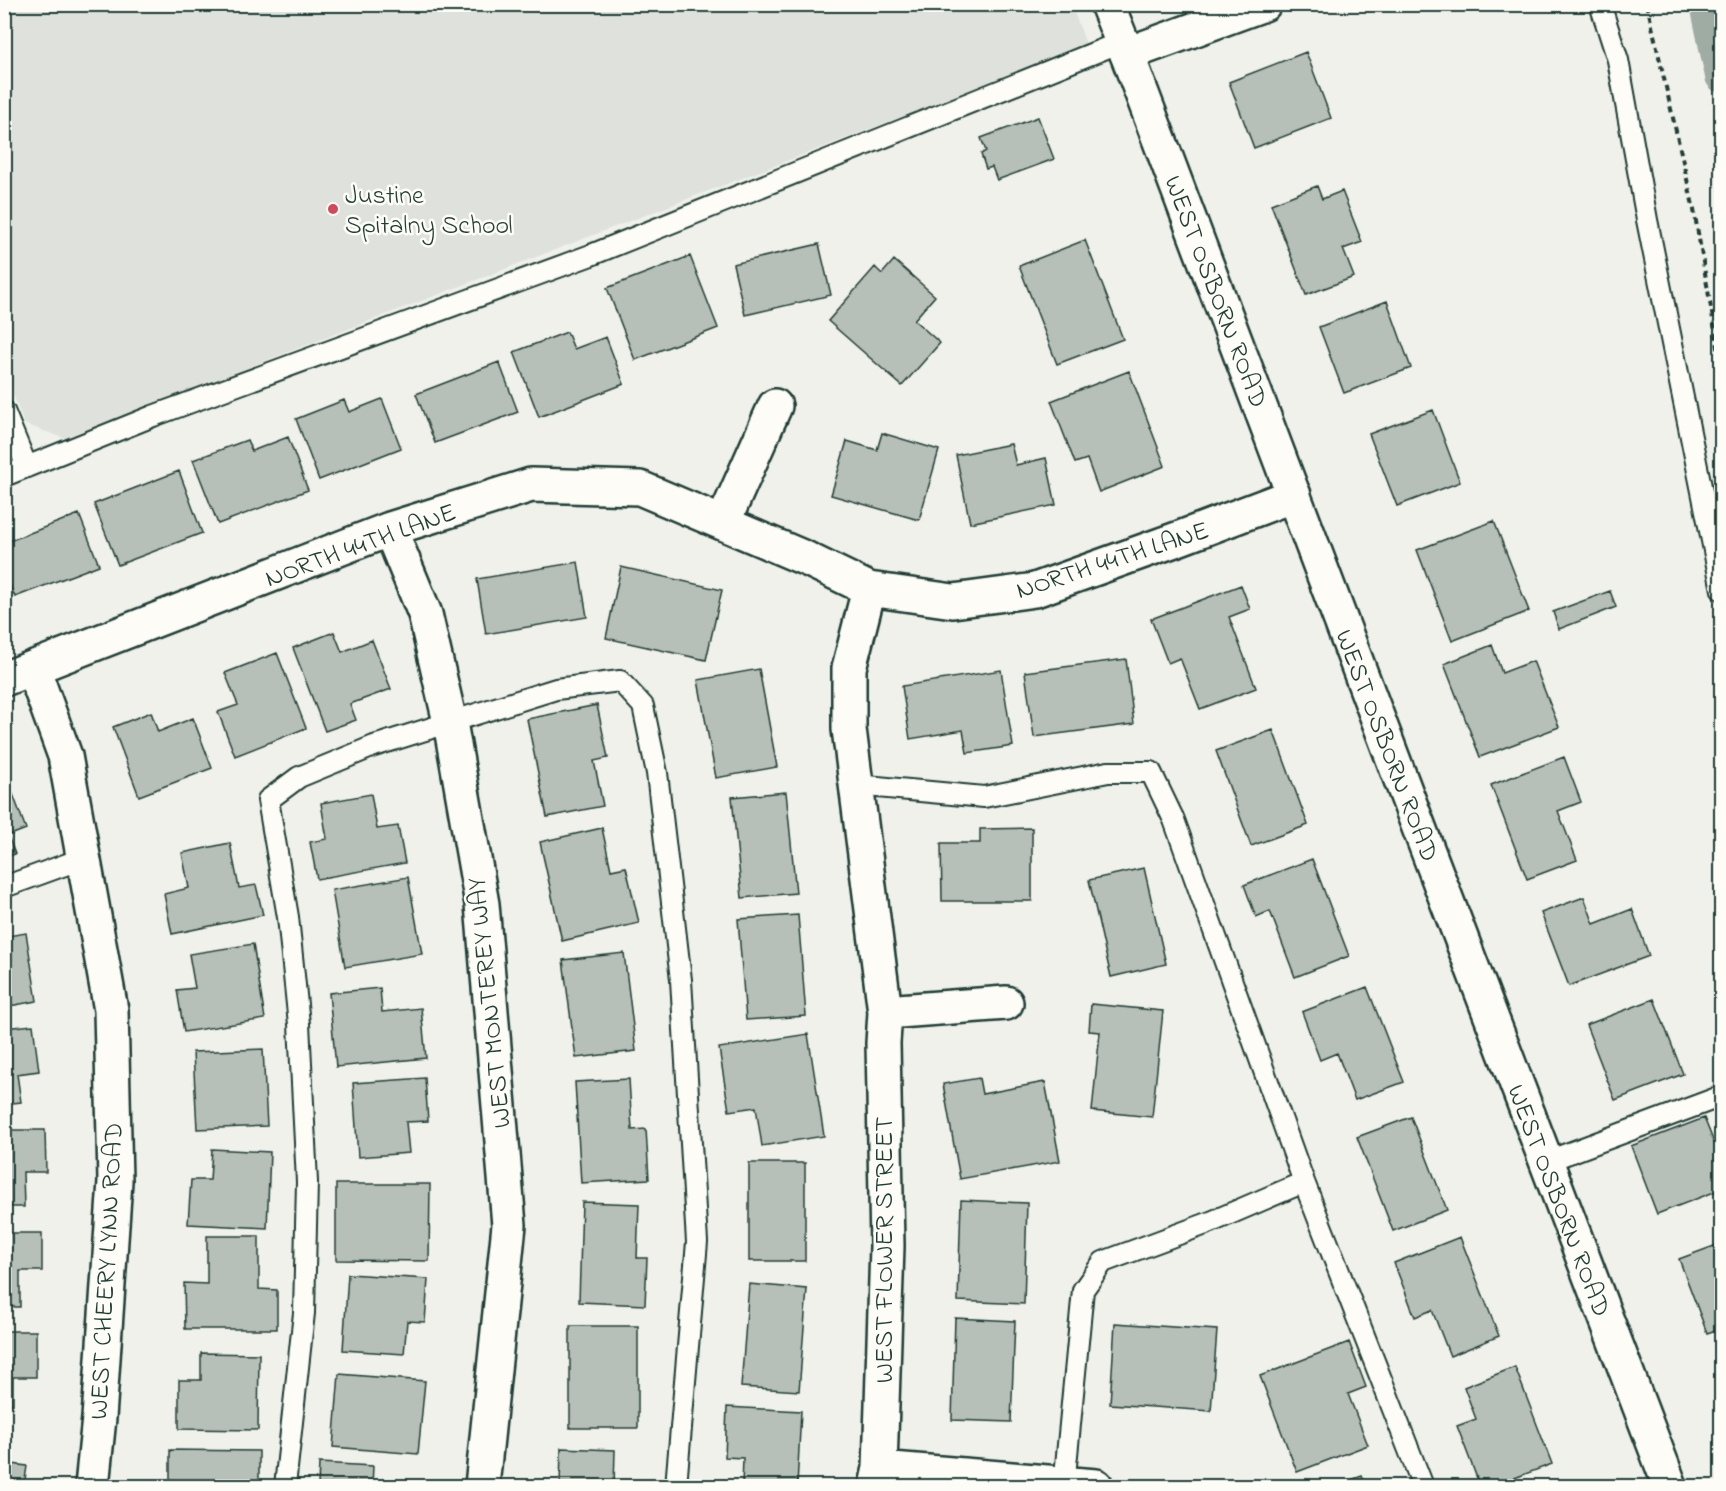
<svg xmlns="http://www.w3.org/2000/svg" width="1726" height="1491" font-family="'Indie Flower',sans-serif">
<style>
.built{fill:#dfe2dc}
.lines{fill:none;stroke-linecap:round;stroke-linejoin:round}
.canal{stroke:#9faca4;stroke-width:34}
.building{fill:#b6bfb8;stroke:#1f3d34;stroke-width:1.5}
.service-casing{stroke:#1f3d34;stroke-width:24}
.minor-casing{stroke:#1f3d34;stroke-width:38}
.tertiary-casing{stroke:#1f3d34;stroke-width:38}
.path{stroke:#1f3d34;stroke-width:4;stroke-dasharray:6 4.5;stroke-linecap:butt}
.service{stroke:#fdfcf7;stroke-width:20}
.minor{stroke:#fdfcf7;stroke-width:33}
.tertiary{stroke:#fdfcf7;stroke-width:33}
.poi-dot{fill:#d1495b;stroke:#fdfcf7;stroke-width:2}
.labels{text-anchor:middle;stroke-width:5;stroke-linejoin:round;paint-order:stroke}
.poi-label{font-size:26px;fill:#1f3d34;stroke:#fdfcf7;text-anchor:start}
.street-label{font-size:26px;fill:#1f3d34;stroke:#fdfcf7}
</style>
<rect width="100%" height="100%" fill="#f0f1eb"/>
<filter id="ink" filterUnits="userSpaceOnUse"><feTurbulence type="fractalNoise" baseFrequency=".0167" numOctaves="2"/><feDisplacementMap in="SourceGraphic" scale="12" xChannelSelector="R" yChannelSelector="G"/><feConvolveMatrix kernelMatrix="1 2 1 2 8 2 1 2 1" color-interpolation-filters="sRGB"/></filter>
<g filter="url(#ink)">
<path class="built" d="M1071,4L1087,46L64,438L24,424L5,372V5Z"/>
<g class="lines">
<path class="canal" d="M1707,4L1722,76"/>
</g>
<path class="building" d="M1306,52L1331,118L1254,148L1229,82Z
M1038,117L1054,159L997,180L992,167L986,169L981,154L986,151L981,138Z
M1317,186L1322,199L1342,191L1362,242L1343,249L1354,277L1306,295L1271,204Z
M1085,240L1123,339L1057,364L1019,266Z
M819,244L831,295L745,315L733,264Z
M690,256L718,328L635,360L607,288Z
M894,260L935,296L914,320L940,343L902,386L828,321L875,267L882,274Z
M1387,301L1411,368L1344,393L1319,327Z
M567,332L574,349L606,337L624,384L539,417L514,352Z
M499,362L518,412L435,443L416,394Z
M1129,371L1165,466L1099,492L1087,459L1075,463L1051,401Z
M382,399L401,448L319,480L296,419L344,400L349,412Z
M1433,410L1460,482L1397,506L1369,434Z
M882,433L939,450L919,520L831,495L847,441L877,450Z
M288,437L308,490L218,524L193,460L247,440L252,451Z
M1011,444L1016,465L1046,458L1056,505L970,523L956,455Z
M179,471L202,533L118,565L94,504Z
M79,514L99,565L15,597L4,571V543Z
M1494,521L1529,611L1452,641L1417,550Z
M578,562L587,617L486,634L477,579Z
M621,567L722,590L706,660L606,638Z
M1241,585L1250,609L1229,617L1256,688L1200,709L1180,658L1168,663L1151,619Z
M1610,591L1616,607L1559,629L1553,612Z
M334,632L342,652L372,640L391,689L350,704L356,720L325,731L293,648Z
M1492,645L1502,673L1533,661L1559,727L1480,757L1444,664Z
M277,653L306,728L235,756L218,712L238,705L225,673Z
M1126,659L1134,724L1034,737L1025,672Z
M759,669L777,767L716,778L698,680Z
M1001,670L1013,746L967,753L963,730L910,739L902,686Z
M597,705L608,758L594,761L603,806L547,817L527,719Z
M151,712L158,732L193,718L212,768L139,796L113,727Z
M1273,730L1308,825L1251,846L1216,751Z
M1564,757L1581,802L1558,811L1577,860L1527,879L1491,785Z
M8,781L26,829L8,836L15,854L4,858V783Z
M786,792L796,893L742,898L732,797Z
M371,794L377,829L398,826L405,863L317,879L310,842L327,839L321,803Z
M602,828L611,870L626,867L639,923L562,941L540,842Z
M1032,828V901H942L941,843H980V829Z
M230,843L239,888L256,885L263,915L172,934L164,894L189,888L182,853Z
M1312,859L1349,956L1295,977L1270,911L1256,917L1244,885Z
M1144,868L1166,964L1111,977L1089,880Z
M408,877L422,954L345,967L332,890Z
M1584,897L1594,924L1632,909L1649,956L1569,986L1541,913Z
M798,915L806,1016L746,1020L738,919Z
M4,918L8,936L26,933L37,1001L4,1007Z
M253,944L265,1019L184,1032L177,990L195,988L189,954Z
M624,953L636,1051L576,1058L563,960Z
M1367,987L1404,1082L1355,1100L1337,1053L1320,1060L1302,1012Z
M380,988L382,1012L421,1008L426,1058L336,1067L329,993Z
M1654,999L1683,1074L1615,1100L1586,1025Z
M1091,1004L1163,1011L1152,1117L1092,1111L1100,1032L1089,1031Z
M33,1025L39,1071L17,1074L21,1102L4,1104V1028Z
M808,1034L824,1136L762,1146L756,1107L729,1111L719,1048Z
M263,1049L267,1126L197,1129L193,1052Z
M425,1078L428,1121L406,1122L409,1153L358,1157L353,1083Z
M979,1078L982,1094L1045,1082L1060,1161L960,1179L943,1084Z
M629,1079L632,1130L646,1129L649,1179L581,1183L575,1082Z
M1411,1117L1447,1210L1393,1231L1357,1137Z
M1704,1118L1722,1162V1189L1657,1214L1631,1146Z
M4,1130H45L46,1172H23L24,1207H4Z
M212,1149L270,1152L267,1228L188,1224L191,1180H210Z
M749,1163H805V1261H749Z
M336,1184H430L429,1261L336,1260Z
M961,1200L1027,1203L1024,1304L958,1301Z
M582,1202L639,1204L637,1258H647L645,1305L579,1302Z
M4,1233H42V1271H20V1307H4Z
M207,1236H259V1289L277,1290V1329H185L184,1283L207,1284Z
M1460,1237L1499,1336L1450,1356L1432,1310L1415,1317L1394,1263Z
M1722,1243V1328L1707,1333L1679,1259Z
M348,1274L428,1279L425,1322L407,1321L404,1354L343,1350Z
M749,1284L807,1289L799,1391L741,1387Z
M955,1318L1015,1321L1011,1422L952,1420Z
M1115,1323L1217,1330L1211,1411L1110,1404Z
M570,1326H638V1428H570Z
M4,1331H36V1377H13V1404H4Z
M1349,1342L1366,1387L1348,1394L1368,1445L1297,1472L1260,1376Z
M201,1353L259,1354L258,1430L179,1429V1380H201Z
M1515,1367L1552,1464L1493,1486H1480L1457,1426L1476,1419L1464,1387Z
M339,1374L425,1381L418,1454L333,1447Z
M727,1407L801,1411L797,1486H742L743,1458L725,1457Z
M561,1448L615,1450L614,1486H560Z
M170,1450L259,1451V1486H170Z
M4,1463L27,1466L24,1486H4Z
M319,1463L373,1466L372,1486H318Z
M1362,1476L1366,1486H1334Z"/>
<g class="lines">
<g class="service-casing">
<path id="service" d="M1600,4L1618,60L1647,220L1722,590
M4,411L27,467
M4,476L153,416L591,255L1121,42
M856,785L984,797L1108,772H1151L1174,820L1304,1182L1423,1486
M4,887L84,858
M1545,1162L1722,1096
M285,1486L304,1313L307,1182L299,1024L288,917L268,800L299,777L374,746L556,689L620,681L643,706L657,773L681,980L697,1242L676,1486
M1064,1486L1083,1290L1103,1262L1211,1222L1304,1182"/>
</g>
<g class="minor-casing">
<path id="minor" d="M1127,54L1264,4
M723,523L775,406
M390,529L425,614L450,722L482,904L509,1225L482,1486
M869,589L849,668V729L885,1012L883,1043L887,1246L880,1468L876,1486
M33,668L65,756L111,1010L115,1181L99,1418L92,1486
M4,679L390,529L531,485L640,488L807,559L869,589L953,601L1035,590L1180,538L1294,495
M885,1012L1006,1003
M880,1468L1096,1486"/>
</g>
<g class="tertiary-casing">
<path id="tertiary" d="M1107,4L1127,54C1308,531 1486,1010 1670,1486"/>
</g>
<path class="path" d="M1647,4L1694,210L1722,371"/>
<use href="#service" class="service"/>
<use href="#minor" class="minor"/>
<use href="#tertiary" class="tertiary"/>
</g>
</g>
<circle class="poi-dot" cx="333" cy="209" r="6"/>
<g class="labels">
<g class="poi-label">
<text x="345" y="203">Justine<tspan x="345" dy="30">Spitalny School</tspan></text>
</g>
<g class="street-label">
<text transform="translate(1217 291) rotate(69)" y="9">WEST OSBORN ROAD</text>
<text transform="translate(360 544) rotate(-20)" y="9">NORTH 44TH LANE</text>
<text transform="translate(1112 559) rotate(-18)" y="9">NORTH 44TH LANE</text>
<text transform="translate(1388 745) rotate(69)" y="9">WEST OSBORN ROAD</text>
<text transform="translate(488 1003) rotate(-96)" y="9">WEST MONTEREY WAY</text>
<text transform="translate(1560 1200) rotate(69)" y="9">WEST OSBORN ROAD</text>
<text transform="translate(883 1250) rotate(-90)" y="9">WEST FLOWER STREET</text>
<text transform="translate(105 1271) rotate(-87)" y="9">WEST CHEERY LYNN ROAD</text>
</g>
</g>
<rect width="1726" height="1491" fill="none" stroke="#fdfcf7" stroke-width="24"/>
<rect x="12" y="12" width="1702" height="1467" fill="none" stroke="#1f3d34" stroke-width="2" filter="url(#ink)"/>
</svg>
